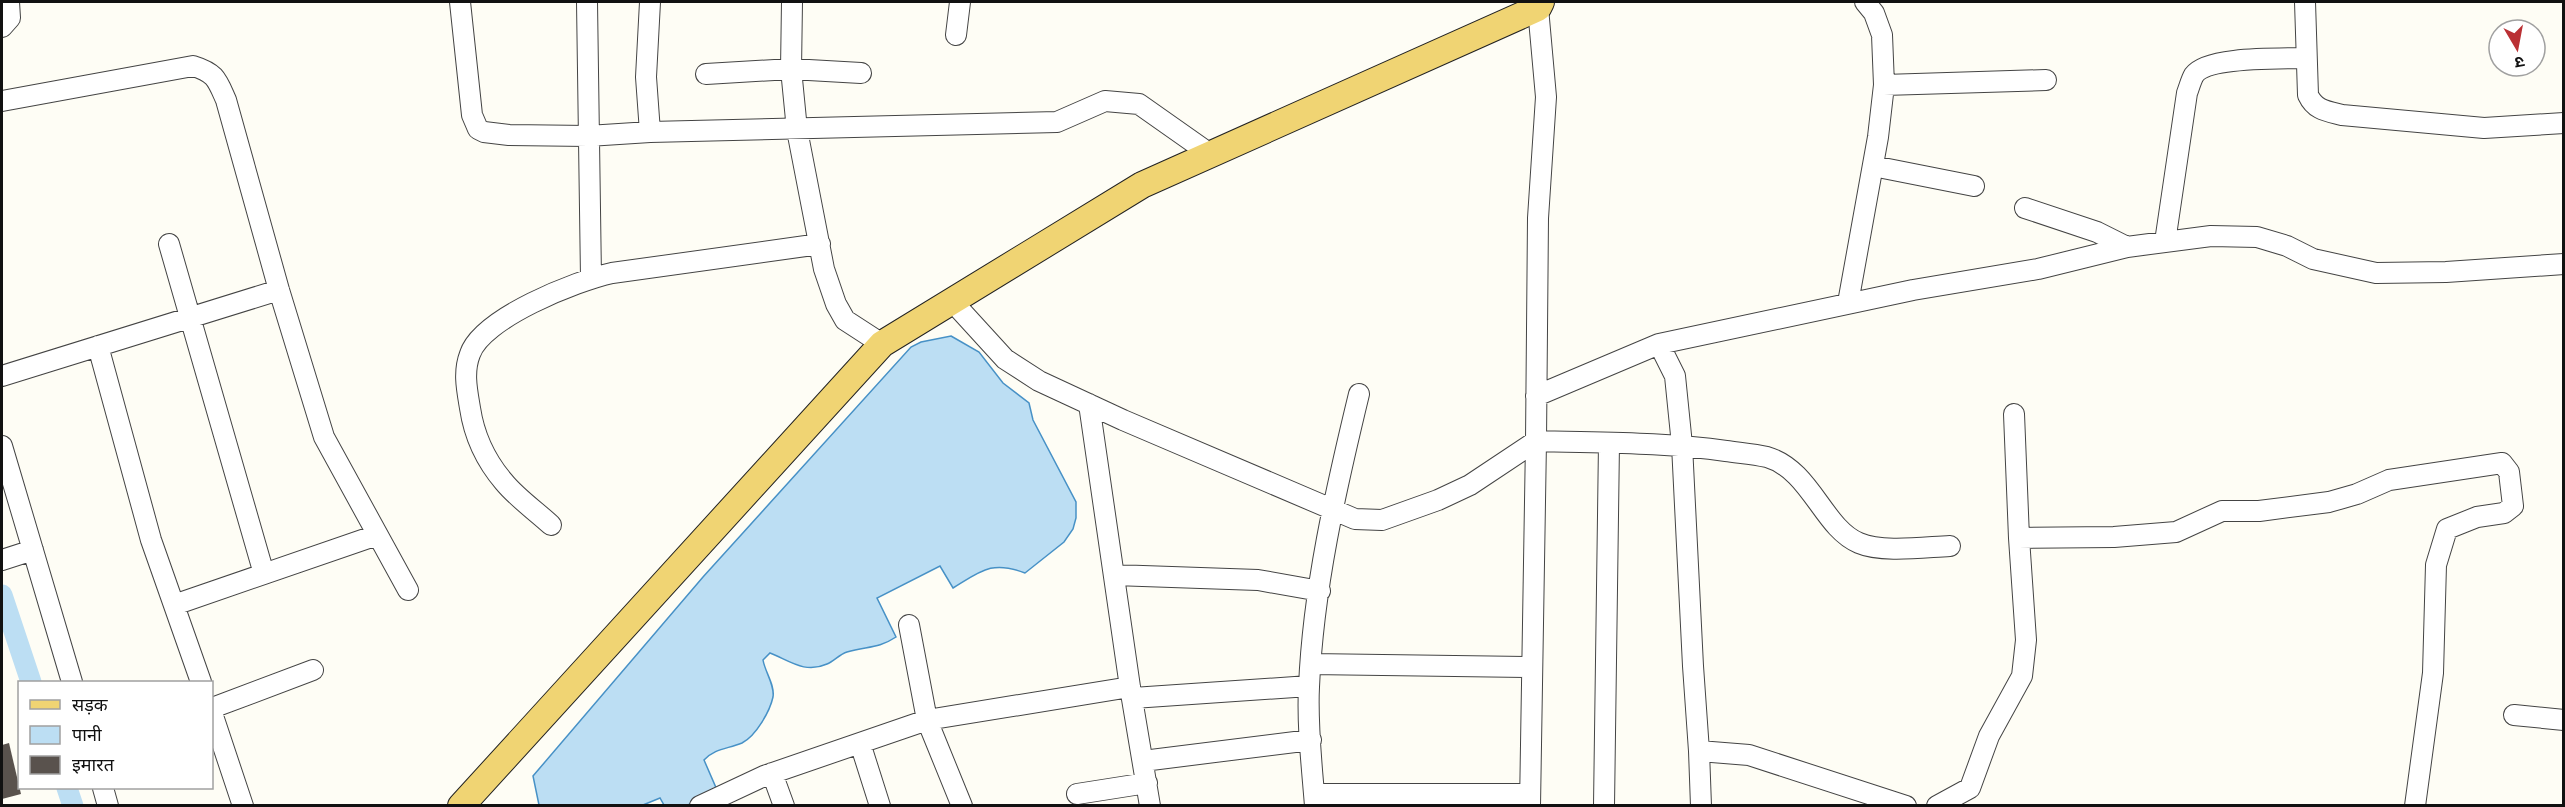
<svg xmlns="http://www.w3.org/2000/svg" width="2565" height="807" font-family="Spectral,'Noto Sans Devanagari',serif">
<style>
.water{fill:#bcdef3;stroke:#4791c6;stroke-width:1.5}
.lines{fill:none;stroke-linecap:round;stroke-linejoin:round}
.canal{stroke:#bcdef3;stroke-width:21}
.building{fill:#59524d}
.minor-casing{stroke:#444;stroke-width:22}
.major-casing{stroke:#222;stroke-width:28}
.minor{stroke:#fff;stroke-width:20}
.major{stroke:#f0d473;stroke-width:26}
</style>
<rect width="100%" height="100%" fill="#fefdf5"/>
<path class="water" d="M951,336L979,352L1003,383L1029,403L1033,420L1076,502V518L1073,529L1064,542L1025,573C992,560 981,571 953,588L940,566L877,598L896,637C878,649 867,646 847,652C840,654 834,661 827,664C805,674 790,661 770,653L763,660C765,672 775,685 773,697C770,711 756,736 742,743C728,749 715,748 704,760L717,790L688,805H664L660,798L643,805H539L533,776L703,577L911,347L921,342Z"/>
<g class="lines">
<path class="canal" d="M2,595L31,682
M67,788L73,806"/>
</g>
<path class="building" d="M9,743L21,794L2,799V745Z"/>
<g class="lines">
<g class="minor-casing">
<path id="minor" d="M460,2L472,115L478,129L484,132L509,135L588,136L650,132L1057,122L1105,101L1139,104L1210,154
M587,2L591,278
M792,2L791,69L797,130L824,269L836,304L845,320L882,344
M2305,2L2308,95C2315,110 2326,111 2342,115L2484,128L2564,123
M2,27L10,18L9,2
M956,35L960,2
M706,74L791,69L861,73
M1884,85L2046,80
M2,101L193,66C216,73 217,80 226,100L279,290L324,437L408,590
M650,132L646,77L650,2
M1873,166L1974,186
M2025,208L2097,232L2127,247
M2165,242L2187,93C2189,88 2191,80 2194,75C2207,56 2282,59 2305,58
M169,244L264,574
M952,301L1005,359L1039,381L1123,420L1355,519L1382,520L1438,500L1470,485L1536,441L1538,218L1546,97L1538,8
M1848,303L1878,137L1884,85L1882,35L1874,13L1865,2
M1659,344L1675,376L1682,445L1693,666L1699,751
M98,346L151,540L201,682
M2,376L279,290
M1536,396L1659,344L1913,290L2038,269L2127,247L2211,236L2257,237L2287,246L2313,259L2376,273L2446,272L2564,264
M1089,404L1130,687L1150,806
M2014,414L2019,538
M2,446L72,682
M551,525C536,511 517,498 504,482C486,461 474,435 470,408C467,390 463,372 470,354C482,318 576,281 612,273L820,244
M2,560L33,550
M1114,575L1258,580L1320,591
M174,605L377,535
M909,625L927,720L962,806
M1311,664L1532,667
M1133,698L1309,686
M212,708L313,670
M212,713L243,806
M2514,715L2564,720
M860,743L880,806
M1143,761L1311,740
M772,773L784,806
M103,788L108,806
M1077,794L1147,783
M1314,794H1530
M700,806L764,776L927,720L1130,687
M1315,806C1312,767 1307,726 1309,687C1313,589 1336,489 1359,394
M1530,806L1536,441C1599,443 1663,442 1726,451C1740,453 1754,454 1767,457C1811,470 1823,528 1859,543C1882,553 1925,547 1950,546
M1604,806L1609,443
M1701,806L1699,751L1749,755L1906,806
M1937,806L1970,788L1989,736L2022,676L2026,640L2019,538L2114,537L2176,532L2222,511H2259L2329,502L2357,494L2389,480L2502,463L2509,472L2513,506L2504,513L2477,517L2447,529L2436,565L2433,673L2415,806"/>
</g>
<g class="major-casing">
<path id="major" d="M461,806L882,344L1142,185L1538,8L1541,2"/>
</g>
<use href="#minor" class="minor"/>
<use href="#major" class="major"/>
</g>
<rect width="2565" height="807" fill="none" stroke="#111111" stroke-width="6"/>
<rect x="18" y="681" width="195" height="108" fill="#ffffff" stroke="#a0a0a0" stroke-width="1.5"/>
<rect x="30" y="700" width="30" height="9" fill="#f0d473" stroke="#a0a0a0" stroke-width="1.5"/>
<text x="72" y="711" font-size="18" fill="#111111">सड़क</text>
<rect x="30" y="726" width="30" height="18" fill="#bcdef3" stroke="#a0a0a0" stroke-width="1.5"/>
<text x="72" y="741" font-size="18" fill="#111111">पानी</text>
<rect x="30" y="756" width="30" height="18" fill="#59524d" stroke="#a0a0a0" stroke-width="1.5"/>
<text x="72" y="771" font-size="18" fill="#111111">इमारत</text>
<g transform="translate(2517 48) rotate(170)"><circle r="28" fill="#ffffff" stroke="#a0a0a0" stroke-width="1.5"/>
<path d="M0-4.5L10 22L0 15L-10 22Z" fill="#ba3034"/>
<text y="-9" font-size="16" font-weight="bold" text-anchor="middle" fill="#111111">उ</text>
</g>
</svg>
